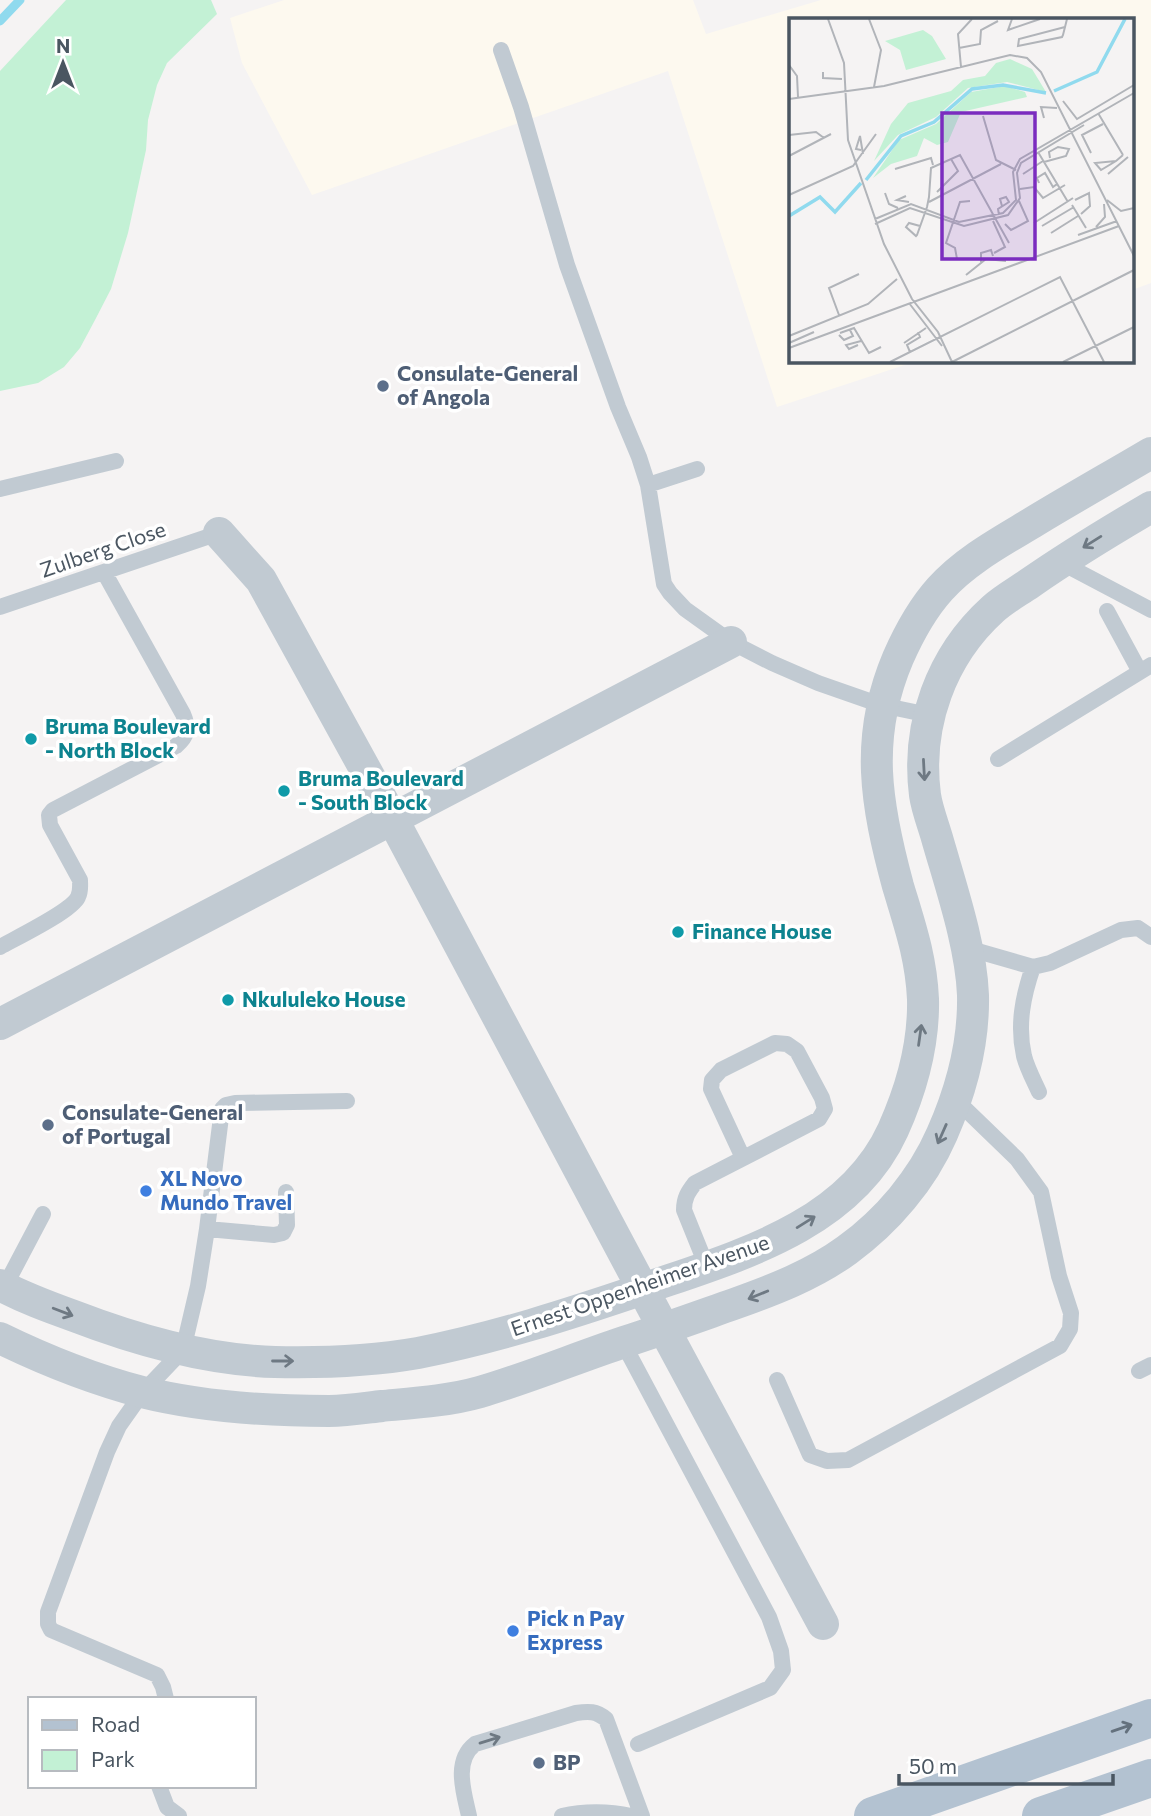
<svg xmlns="http://www.w3.org/2000/svg" width="1151" height="1816" font-family="Commissioner,sans-serif">
<style>
.commercial{fill:#fdf9ef}
.green{fill:#c3f1d5}
.lines{fill:none;stroke-linecap:round;stroke-linejoin:round}
.stream{stroke:#90daee;stroke-width:9}
.lane{stroke:#c1cad2;stroke-width:16}
.street{stroke:#c1cad2;stroke-width:32}
.primary{stroke:#b3c2d1;stroke-width:38}
.oneway{stroke:#6e7983}
.oneway2{stroke:#64717d}
.service-dot{fill:#5c6f8a;stroke:#fff;stroke-width:2.5}
.culture-dot{fill:#0f9aa8;stroke:#fff;stroke-width:2.5}
.shop-dot{fill:#3f7fe0;stroke:#fff;stroke-width:2.5}
.labels{text-anchor:middle;stroke-width:7;stroke-linejoin:round;paint-order:stroke}
.service-label{font-size:21px;font-weight:bold;fill:#4e5e75;stroke:#fff;text-anchor:start}
.street-label{font-size:21px;fill:#4a5661;stroke:#fff}
.culture-label{font-size:21px;font-weight:bold;fill:#0d838f;stroke:#fff;text-anchor:start}
.shop-label{font-size:21px;font-weight:bold;fill:#366cbe;stroke:#fff;text-anchor:start}
.inset-river{fill:none;stroke:#90daee;stroke-width:3.5}
.inset-road{fill:none;stroke:#b1b4b9;stroke-width:2}
.view{fill:#7b2cbf;fill-opacity:0.15;stroke:#7b2cbf;stroke-width:3.5}
.inset-edge{fill:none;stroke:#4a5661;stroke-width:3.5}
</style>
<rect width="100%" height="100%" fill="#f5f3f3"/>
<path class="commercial" d="M284,0H693L706,34L821,0H1151V283L1132,290V19H790V360L917,361L777,407L668,71L312,195L242,63L230,18Z"/>
<path class="green" d="M66,0H211L217,14L167,63L157,85L148,120L146,150L128,233L111,289L95,320L80,348L64,367L38,383L0,391V71Z"/>
<g class="lines">
<path class="stream" d="M0,21L20,0"/>
<path class="lane" d="M501,50L521,107L567,265L618,407L639,457L648,485L664,584L670,593L685,609L731,642L772,663L818,683L881,705L929,715
M648,485L697,469
M0,489L116,461
M1060,562L1151,610
M0,607L219,533
M1107,611L1140,672
M998,759L1151,665
M0,947C16,938 72,911 78,897C81,891 80,886 80,880L50,825L49,815L53,810L176,746C188,736 189,728 183,714L104,572
M967,948L1033,967L1050,963L1121,930L1138,928L1151,937
M1033,967C1023,996 1017,1025 1024,1056C1027,1068 1034,1081 1039,1092
M207,1229L274,1235L283,1233L287,1225L286,1192
M707,1267L684,1210C684,1198 688,1192 695,1183L819,1119L825,1109L822,1098L797,1051L787,1044L775,1043L721,1070L712,1080L711,1089L743,1158
M4,1288L43,1214
M623,1343L769,1617L781,1651L783,1670L770,1688L638,1744
M1139,1371L1151,1365
M777,1380L810,1455L827,1461L848,1460L1060,1346L1070,1329L1071,1313L1059,1276L1041,1192L1017,1159L956,1100
M166,1699L163,1687L157,1675L51,1630L48,1624V1612L107,1452L119,1426L143,1392L183,1350L198,1286L207,1229L222,1109L226,1105L235,1103L347,1101
M159,1786L167,1807L179,1816
M469,1816C464,1793 453,1761 475,1744L576,1713C589,1711 596,1711 606,1719L642,1816
M562,1816C583,1811 609,1811 631,1816"/>
<path class="street" d="M219,533L261,580L392,818L664,1329L823,1624
M0,1024L731,642
M0,1285C24,1298 49,1307 74,1316C139,1341 206,1360 275,1362C322,1363 372,1361 418,1353C495,1338 569,1314 643,1289C735,1257 849,1227 893,1130C911,1090 924,1043 923,999C921,957 910,926 898,886C876,805 864,738 898,658C909,633 922,609 940,589C966,560 1002,541 1035,521C1073,498 1112,476 1151,453
M0,1338C45,1360 93,1379 142,1392C202,1407 267,1411 329,1411C347,1411 365,1408 382,1406C415,1403 448,1401 480,1392C528,1378 576,1358 624,1342C661,1330 697,1317 734,1304C773,1290 813,1275 847,1250C887,1221 922,1180 942,1134C961,1091 974,1042 973,995C971,945 951,887 937,838C933,824 927,809 925,795C916,725 941,656 993,609C1004,599 1017,592 1030,583C1069,556 1110,531 1151,507"/>
<path class="primary" d="M873,1816L1151,1718
M1041,1816L1151,1778"/>
</g>
<defs><path id="oneway-shaft" d="M-6 0H5M1.5-3L5.5 0L1.5 3" fill="none" stroke-width="1.6" stroke-linecap="round" stroke-linejoin="round" transform="scale(1.75)"/></defs>
<g class="oneway">
<use href="#oneway-shaft" transform="translate(1092 542) rotate(148)"/>
<use href="#oneway-shaft" transform="translate(924 770) rotate(87)"/>
<use href="#oneway-shaft" transform="translate(920 1035) rotate(-82)"/>
<use href="#oneway-shaft" transform="translate(942 1134) rotate(114)"/>
<use href="#oneway-shaft" transform="translate(806 1222) rotate(-32)"/>
<use href="#oneway-shaft" transform="translate(758 1295) rotate(158)"/>
<use href="#oneway-shaft" transform="translate(63 1312) rotate(21)"/>
<use href="#oneway-shaft" transform="translate(283 1361)"/>
<use href="#oneway-shaft" transform="translate(490 1740) rotate(-17)"/>
</g>
<use class="oneway2" href="#oneway-shaft" transform="translate(1122 1728) rotate(-19)"/>
<g class="service-dot">
<circle cx="383" cy="386" r="7"/>
<circle cx="48" cy="1125" r="7"/>
<circle cx="539" cy="1763" r="7"/>
</g>
<g class="culture-dot">
<circle cx="31" cy="739" r="7"/>
<circle cx="284" cy="791" r="7"/>
<circle cx="678" cy="932" r="7"/>
<circle cx="228" cy="1000" r="7"/>
</g>
<g class="shop-dot">
<circle cx="146" cy="1191" r="7"/>
<circle cx="513" cy="1631" r="7"/>
</g>
<g class="labels">
<g class="service-label">
<text x="397" y="381">Consulate-General<tspan x="397" dy="24">of Angola</tspan></text>
<text x="62" y="1120">Consulate-General<tspan x="62" dy="24">of Portugal</tspan></text>
<text x="553" y="1770">BP</text>
</g>
<g class="street-label">
<text transform="translate(103 550) rotate(-19)" y="7">Zulberg Close</text>
<text transform="translate(640 1286) rotate(-19)" y="7">Ernest Oppenheimer Avenue</text>
</g>
<g class="culture-label">
<text x="45" y="734">Bruma Boulevard<tspan x="45" dy="24">- North Block</tspan></text>
<text x="298" y="786">Bruma Boulevard<tspan x="298" dy="24">- South Block</tspan></text>
<text x="692" y="939">Finance House</text>
<text x="242" y="1007">Nkululeko House</text>
</g>
<g class="shop-label">
<text x="160" y="1186">XL Novo<tspan x="160" dy="24">Mundo Travel</tspan></text>
<text x="527" y="1626">Pick n Pay<tspan x="527" dy="24">Express</tspan></text>
</g>
</g>
<g transform="translate(789 18)">
<rect width="345" height="345" fill="#f5f3f3"/>
<path d="M134,12L143,18L157,41L117,52L111,32L96,23ZM221,41L243,51L257,74L218,64L179,70L147,99L109,117L85,143L102,106L119,85L162,73L174,62L196,58L207,45ZM216,68L236,74L238,79L172,94L159,124L148,127L135,120L128,138L102,146L84,160L110,122L147,106L182,74Z" fill="#c3f1d5"/>
<path class="inset-river" d="M265,73L308,54L336,1M77,162L112,118L145,104L183,71L214,67L257,75M0,198L31,179L46,194L72,165"/>
<path class="inset-road" d="M39,1L55,45L59,122L95,226L123,281L149,314L163,344M80,1L92,32L85,69M223,1L219,12L251,1M276,9L230,21L229,28L273,19L274,17L278,1M170,30L191,26L192,12L209,3M0,47L8,58L9,79M172,49L169,16L183,1M34,54V60L53,61M0,81L95,68L221,37L238,40L252,54L345,238M274,83L288,101L345,67M309,95L334,137M194,98L207,142L227,152M255,100L252,89L268,90M0,117L27,114L35,120M72,132L67,131L71,118L74,136M249,134L279,184M302,135L293,117L314,106M0,138L42,116M327,143L306,145L312,152L327,143L334,137M255,144L277,138L280,131L269,129L260,134L261,140M106,151L142,140L144,147M234,156L254,143M319,156L339,139M250,165L248,160L256,155L264,169L268,166M231,171L245,169L254,180L276,167M148,174L169,153L162,141M96,175L100,186L109,190M0,177L64,148L87,116M117,178L108,182L120,184M286,182L300,175L301,188L292,196M318,182L332,193L345,190M181,183L171,184L157,225L166,230L168,241H191M140,184L212,146M283,187L297,210M210,197L209,191L220,184L217,179L211,181L213,188M86,201L122,186L170,204L214,195L227,182L224,154L231,141L345,75M204,203L216,229L205,235M245,205L284,180M86,206L121,190L175,208L219,197L231,180L228,155L232,145L295,107M216,206L222,212L239,203L230,183M131,208L120,205L117,209L127,218L128,217L138,189L140,179L142,150L171,137L220,225M253,208L285,189M307,209L316,199L315,186M262,215L289,198M289,217L328,203M192,244V235L202,232L204,238M177,257L197,241L217,243M120,285L153,328M50,297L40,270L70,256M51,315L65,310L80,335L92,329M50,317L55,322L64,318L61,312M0,318L79,286L108,261M0,325L25,314M115,325L137,310M69,327L60,331L57,327L72,323M0,330L330,208M121,334L118,327L131,319L129,314M101,344L271,259L315,344M163,344L345,252M274,344L345,309"/>
<path class="view" d="M153,95H246V241H153Z"/>
<rect width="345" height="345" class="inset-edge"/>
</g>
<rect x="28" y="1697" width="228" height="91" fill="#ffffff" stroke="#b7bbc0" stroke-width="2"/>
<rect x="42" y="1720" width="35" height="10" fill="#b3c2d1" stroke="#b7bbc0" stroke-width="2"/>
<text x="91" y="1732" font-size="21" fill="#4a5661">Road</text>
<rect x="42" y="1750" width="35" height="21" fill="#c3f1d5" stroke="#b7bbc0" stroke-width="2"/>
<text x="91" y="1767" font-size="21" fill="#4a5661">Park</text>
<g transform="translate(63 63)" stroke="#ffffff" stroke-width="5" paint-order="stroke">
<path d="M0-5L12 26L0 18L-12 26Z" fill="#4a5661"/>
<text y="-10" font-size="19" font-weight="bold" text-anchor="middle" fill="#4a5661">N</text>
</g>
<path d="M899 1774v10h214v-10" fill="none" stroke="#4a5661" stroke-width="3.5"/>
<text x="909" y="1774" font-size="21" fill="#4a5661" stroke="#ffffff" stroke-width="5" paint-order="stroke">50 m</text>
</svg>
